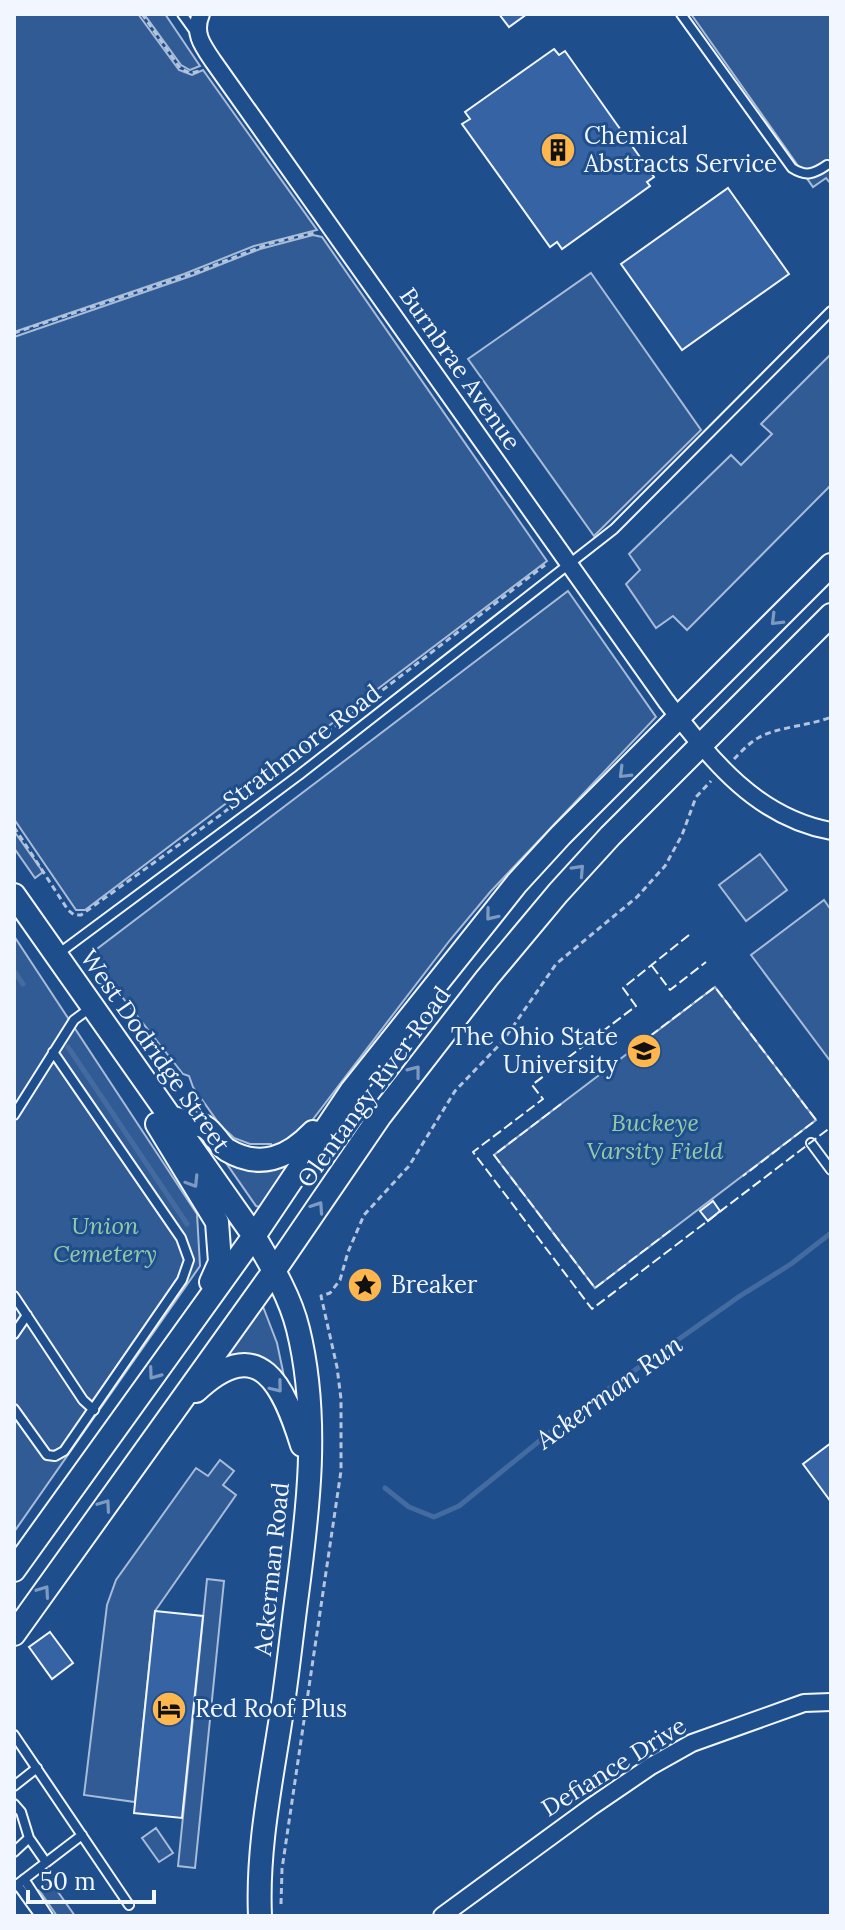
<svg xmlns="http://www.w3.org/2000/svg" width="845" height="1930" font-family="Lora,serif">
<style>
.built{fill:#305b95;stroke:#a8bbd7;stroke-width:2}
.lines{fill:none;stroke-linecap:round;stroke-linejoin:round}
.stream{stroke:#446ba0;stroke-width:5}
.building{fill:#3563a3;stroke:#f2f6ff;stroke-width:2}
.service-casing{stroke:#f2f6ff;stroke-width:12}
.minor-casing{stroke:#f2f6ff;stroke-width:20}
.secondary-casing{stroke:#f2f6ff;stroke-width:26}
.path{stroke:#b3c4dc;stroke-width:3;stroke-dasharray:6 4;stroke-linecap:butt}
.service{stroke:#1f4e8c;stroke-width:8}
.minor{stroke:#1f4e8c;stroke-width:16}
.secondary{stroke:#1f4e8c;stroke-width:22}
.fence{stroke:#f2f6ff;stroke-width:2;stroke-dasharray:10 4;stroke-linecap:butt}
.oneway{stroke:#7e9ac0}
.labels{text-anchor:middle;stroke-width:6;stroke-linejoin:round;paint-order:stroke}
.poi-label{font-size:24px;fill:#f2f6ff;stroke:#1f4e8c;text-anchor:start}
.street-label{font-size:24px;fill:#f2f6ff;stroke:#1f4e8c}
.park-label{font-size:24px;font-style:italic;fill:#97c8a6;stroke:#1f4e8c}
.water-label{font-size:26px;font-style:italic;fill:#f2f6ff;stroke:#1f4e8c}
</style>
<rect width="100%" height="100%" fill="#1f4e8c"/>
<path class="built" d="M14,14H138L179,70L192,75L203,70L317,230L254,246L184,274L14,332Z
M144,14H165L200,66L190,70L181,65Z
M691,14H831V184L826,178L813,187Z
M313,235L322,237L547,561L85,910H76L14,819V337L194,275L260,249Z
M591,273L701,430L594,536L468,359Z
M831,354V485L687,630L673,616L656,628L626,584L640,570L629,554L731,455L741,465L772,434L761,424Z
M568,591L656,717L491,891L450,940L304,1131L273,1150L271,1144H250L234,1138L220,1125L193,1087L189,1076L183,1074L89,955Z
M14,831L43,872L35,878L14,848Z
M760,854L787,890L746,921L719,885Z
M824,900L831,910V1062L751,955Z
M14,936L197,1214L200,1266L14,1532Z
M715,987L816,1120L595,1288L494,1155Z
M222,1157L292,1161L260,1207L256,1206Z
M262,1304L277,1343L285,1381L224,1360Z
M220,1460L234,1471L223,1485L236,1495L155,1611L135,1802L84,1795L107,1605L116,1580L196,1468L208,1476Z
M207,1579L224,1581L195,1868L178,1866Z
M156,1828L173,1853L159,1862L142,1838Z
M51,1882L75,1916H57L39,1890Z"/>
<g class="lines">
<path class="stream" d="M14,971L23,984
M68,1047L187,1224
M385,1488L409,1507L434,1517L459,1506L574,1413L740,1296L791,1264L831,1233"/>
</g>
<path class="building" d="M499,14H527L509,27Z
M554,49L559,55L565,51L654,177L647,182L650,186L562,249L557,242L550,247L462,124L470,119L465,112Z
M728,188L789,274L682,350L621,264Z
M713,1201L720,1211L708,1221L700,1211Z
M831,1443V1502L803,1464Z
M155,1611L203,1616L182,1818L134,1813Z
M50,1632L73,1663L52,1679L29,1647Z"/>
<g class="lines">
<g class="service-casing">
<path id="service" d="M182,14L195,32
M681,14L792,168C806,177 814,174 827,165
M58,954L299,775L614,529L831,311
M14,1115L74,1020L93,1006
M811,1143L831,1170
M14,1296L83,1400L94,1410
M14,1334L27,1315
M14,1409L47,1455L55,1456L64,1451L182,1280L189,1260L181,1238L53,1052
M14,1735L129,1905
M14,1786L37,1768
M14,1804L21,1812L29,1838L45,1861
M14,1852L29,1838
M24,1879L48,1916
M17,1884L40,1916
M14,1887L82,1835"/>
</g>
<g class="minor-casing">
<path id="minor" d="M201,14C193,33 202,45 213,61L666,701C711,759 755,817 831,831
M442,1916L591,1807L651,1766L692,1743L804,1703L831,1702"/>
</g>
<g class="secondary-casing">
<path id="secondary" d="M14,895L254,1236C271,1265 290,1296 298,1329C320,1418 308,1513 296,1602C291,1640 287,1679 281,1717C271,1783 257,1848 260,1916
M168,1117C180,1120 195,1122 205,1127C214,1132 219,1145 227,1150C261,1170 289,1157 313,1132
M157,1124L217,1222L220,1262L211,1282
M196,1391C260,1331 284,1387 302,1445
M14,1570L254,1236L352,1090L517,883L561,835L831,565
M14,1634L274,1271L380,1116L487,978L558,893L610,836L831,615"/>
</g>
<path class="path" d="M142,14L180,68L190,73L200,71
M14,333L194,273L271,243L314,233
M734,759C741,752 749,743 758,738C776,727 809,726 831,717
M14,827L68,910L74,915H81L219,816L545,565
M281,1904L282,1869L341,1471V1399L337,1367L321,1296L330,1293L340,1280L348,1252L364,1215L409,1166L455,1091L503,1041L556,964L637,897L665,866L682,835L696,797L711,781"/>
<use href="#service" class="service"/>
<use href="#minor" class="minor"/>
<use href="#secondary" class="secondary"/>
<path class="fence" d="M689,935L623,988L636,1006L532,1085L543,1099L473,1152L592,1309L831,1127
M652,966L670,990L706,962
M650,1036L715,987L816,1120L743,1176
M561,1104L494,1155L595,1288L671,1230"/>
</g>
<defs><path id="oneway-chevron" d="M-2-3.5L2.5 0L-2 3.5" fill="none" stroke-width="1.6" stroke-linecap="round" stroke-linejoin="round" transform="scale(2)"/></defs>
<g class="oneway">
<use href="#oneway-chevron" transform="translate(776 620) rotate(135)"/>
<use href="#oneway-chevron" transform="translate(624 773) rotate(135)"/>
<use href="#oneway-chevron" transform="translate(579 870) rotate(-47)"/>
<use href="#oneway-chevron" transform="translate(491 915) rotate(129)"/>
<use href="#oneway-chevron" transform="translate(415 1071) rotate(-52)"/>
<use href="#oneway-chevron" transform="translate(193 1182) rotate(58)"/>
<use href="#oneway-chevron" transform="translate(318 1207) rotate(-56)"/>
<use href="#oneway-chevron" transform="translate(154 1374) rotate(126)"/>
<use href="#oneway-chevron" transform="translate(277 1387) rotate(51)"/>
<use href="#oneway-chevron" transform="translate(105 1505) rotate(-55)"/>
<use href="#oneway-chevron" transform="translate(44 1591) rotate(-55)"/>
</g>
<defs>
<g id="building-disc" transform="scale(1.8)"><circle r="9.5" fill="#ffb74d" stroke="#1f4e8c"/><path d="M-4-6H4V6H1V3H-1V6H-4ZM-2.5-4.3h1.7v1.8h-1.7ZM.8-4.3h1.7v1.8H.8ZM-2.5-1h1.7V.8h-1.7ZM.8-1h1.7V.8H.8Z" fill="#111"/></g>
<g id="university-disc" transform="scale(1.8)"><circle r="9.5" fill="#ffb74d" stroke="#1f4e8c"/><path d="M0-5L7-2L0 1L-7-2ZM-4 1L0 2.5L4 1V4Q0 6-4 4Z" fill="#111"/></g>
<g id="sight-disc" transform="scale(1.8)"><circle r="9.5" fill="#ffb74d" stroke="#1f4e8c"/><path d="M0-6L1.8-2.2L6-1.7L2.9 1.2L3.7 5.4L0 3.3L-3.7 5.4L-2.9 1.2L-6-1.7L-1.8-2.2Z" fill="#111"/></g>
<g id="hotel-disc" transform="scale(1.8)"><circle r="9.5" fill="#ffb74d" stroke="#1f4e8c"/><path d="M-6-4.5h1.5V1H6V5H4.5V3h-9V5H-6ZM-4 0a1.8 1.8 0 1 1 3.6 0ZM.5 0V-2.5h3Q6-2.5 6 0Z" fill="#111"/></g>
</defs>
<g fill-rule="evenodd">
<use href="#building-disc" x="558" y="150"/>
<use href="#university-disc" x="644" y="1051"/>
<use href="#sight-disc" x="365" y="1285"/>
<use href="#hotel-disc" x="169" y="1709"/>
</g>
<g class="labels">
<g class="poi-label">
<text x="584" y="144">Chemical<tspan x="584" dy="28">Abstracts Service</tspan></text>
<text x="618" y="1045" text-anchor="end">The Ohio State<tspan x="618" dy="28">University</tspan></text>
<text x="391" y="1293">Breaker</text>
<text x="195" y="1717">Red Roof Plus</text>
</g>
<g class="street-label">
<text transform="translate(460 369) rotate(55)" y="8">Burnbrae Avenue</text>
<text transform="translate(302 747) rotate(-37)" y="8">Strathmore Road</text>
<text transform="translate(155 1051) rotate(55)" y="8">West Dodridge Street</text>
<text transform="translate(374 1087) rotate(-54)" y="8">Olentangy River Road</text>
<text transform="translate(272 1569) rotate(-84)" y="8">Ackerman Road</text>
<text transform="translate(614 1767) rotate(-32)" y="8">Defiance Drive</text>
</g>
<g class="park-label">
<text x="655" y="1131">Buckeye<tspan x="655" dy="28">Varsity Field</tspan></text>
<text x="105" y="1234">Union<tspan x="105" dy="28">Cemetery</tspan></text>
</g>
<g class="water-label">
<text transform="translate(609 1392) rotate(-36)" y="9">Ackerman Run</text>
</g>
</g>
<rect width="845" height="1930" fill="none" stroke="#f2f6ff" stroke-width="32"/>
<path d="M28 1890v12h126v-12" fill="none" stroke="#f2f6ff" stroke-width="4"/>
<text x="40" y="1890" font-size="24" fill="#f2f6ff" stroke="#1f4e8c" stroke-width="6" paint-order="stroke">50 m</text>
</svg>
